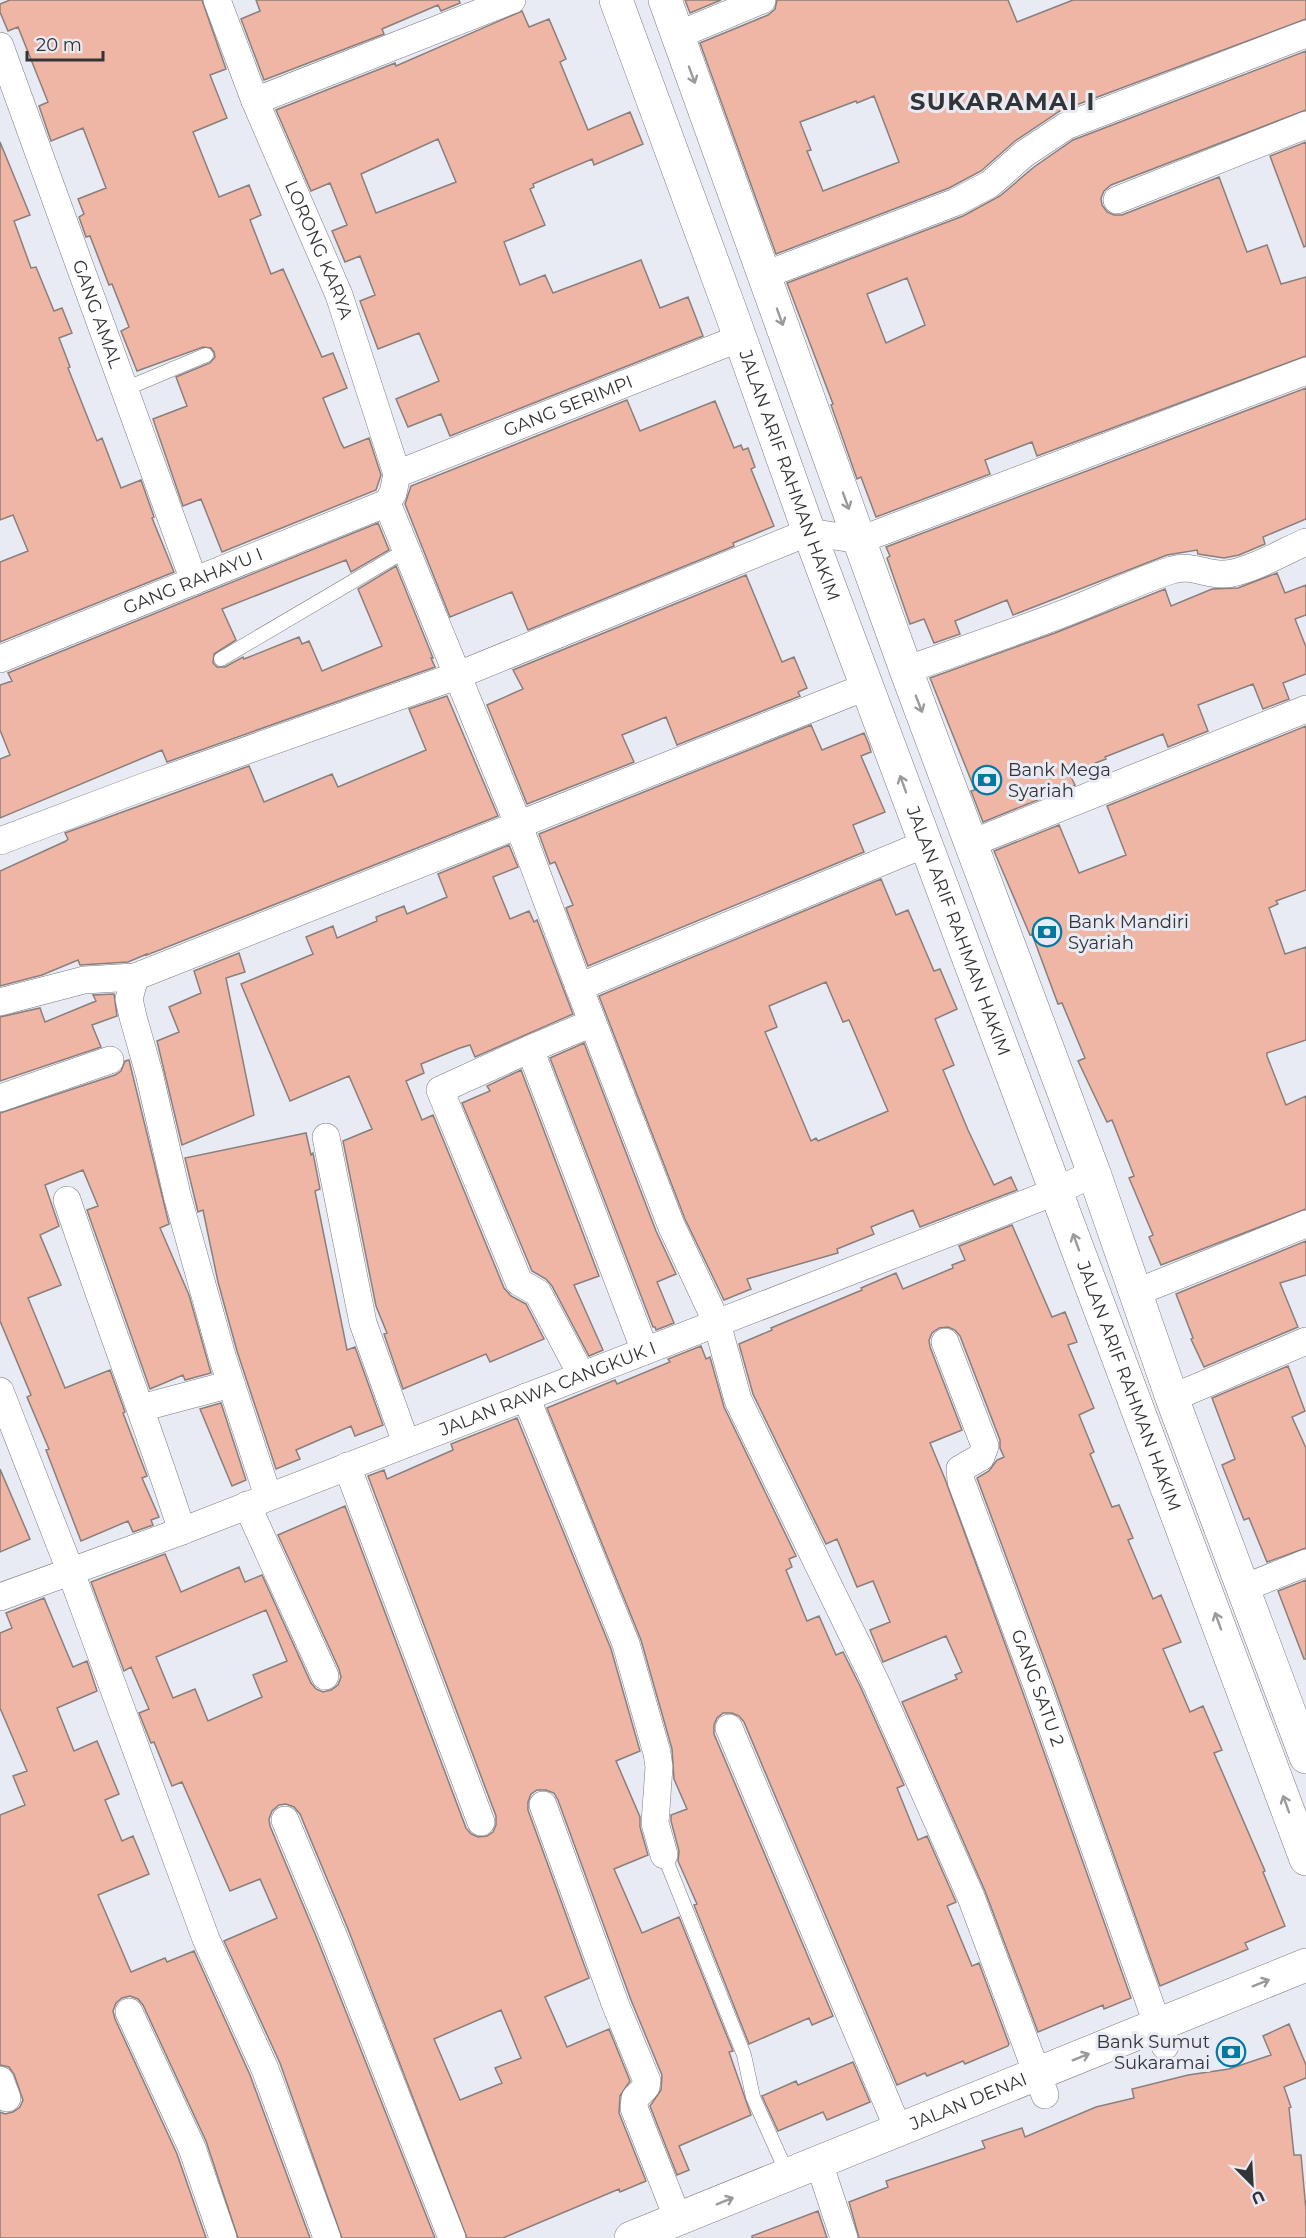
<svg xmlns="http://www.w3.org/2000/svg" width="1306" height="2238" font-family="Montserrat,sans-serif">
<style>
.building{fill:#f0b6a5;stroke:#897f7c;stroke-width:1.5;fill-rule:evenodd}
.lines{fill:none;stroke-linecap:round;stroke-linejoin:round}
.service-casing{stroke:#7a7b83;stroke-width:15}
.minor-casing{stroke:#7a7b83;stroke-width:28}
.secondary-casing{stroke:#7a7b83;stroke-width:34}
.primary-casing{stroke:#7a7b83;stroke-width:34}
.service{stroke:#fff;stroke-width:14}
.minor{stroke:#fff;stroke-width:27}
.secondary{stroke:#fff;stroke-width:33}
.primary{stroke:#fff;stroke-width:33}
.oneway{stroke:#999a9b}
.labels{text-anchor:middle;stroke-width:6;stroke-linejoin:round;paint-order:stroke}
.street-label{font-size:18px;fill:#333437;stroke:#e9ebf4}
.poi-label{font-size:18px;fill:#333437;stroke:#e9ebf4;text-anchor:start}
.district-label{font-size:24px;font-weight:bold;letter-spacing:1.5px;fill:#333437;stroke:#e9ebf4}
</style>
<rect width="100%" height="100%" fill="#e9ebf4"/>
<path class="building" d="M10,0H202L226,69L210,75L227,118L193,132L219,197L249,185L261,215L250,220L271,274L283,269L322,357L333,353L347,388L323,398L341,443L344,448L369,438L381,475L376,490L222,552L201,499L183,506L153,419L187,406L176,377L210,363L215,357L214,352L211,348L203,347L137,371L121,331L129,327L112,284L109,285L90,236L86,237L79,217L84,214L78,199L106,188L83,128L51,141L39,106L48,102L18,27L8,31L0,12V4Z
M256,0H459L460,3L441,11L438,5L382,29L384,34L264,80L241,19L260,11Z
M685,0H721L690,13Z
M777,0H1008L1017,22L1073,0H1306V19L1060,111L1015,141L981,171L949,188L776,254L700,43L768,15L775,9ZM874,96L899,162L823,191L807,151L811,150L800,122L856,101L857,103Z
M522,11L529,27L549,19L566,59L560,62L588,130L630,112L643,144L594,165L592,159L533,184L534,187L530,189L545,225L504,242L520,285L545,275L553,293L641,260L660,308L688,297L703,336L450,436L441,414L408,427L396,399L439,381L419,333L378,349L360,301L375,295L360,256L345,262L332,231L347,225L330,183L311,191L276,110L395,63L396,66ZM438,139L456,182L376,213L361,174Z
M1306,51V110L1111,185L1104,191L1101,198L1102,205L1107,212L1114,215H1122L1219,177L1247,252L1267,245L1281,284L1306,277V356L1037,456L1032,442L985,460L990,474L876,517L861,477L857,479L831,405L833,404L787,283L963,216L1000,196L1034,167L1073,140ZM907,278L925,325L886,343L867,294Z
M0,142L30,215L14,221L31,268L36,267L54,311L62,308L72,333L59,338L70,367L68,368L97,441L102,438L121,488L141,480L154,517L152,518L174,572L0,642V562L28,551L13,515L0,520Z
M1306,142V246L1304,247L1270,156Z
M1306,388V519L1263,537L1265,544L1239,555L1224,558L1198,554L1197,550L1167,555L1013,615L1007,600L955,621L960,634L934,643L924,619L910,624L887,558L890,556L886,547Z
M627,400L640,431L715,401L734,448L741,445L743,450L748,448L755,467L751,469L774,526L733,543L734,546L528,630L512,592L450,617L405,504L411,486Z
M378,523L389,550L351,572L346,560L222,609L236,640L214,654L213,663L217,667H225L243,657L244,659L299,637L302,644L309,641L322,671L382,646L358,589L396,566L433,658H431L435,667L167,762L162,750L0,818V759L10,755L0,730V685L12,681L8,673Z
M1277,573L1285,593L1306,585V615L1295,619L1306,647V674L1283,683L1289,699L1263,709L1253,684L1198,705L1208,731L1168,747L1163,734L1105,757L1106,759L1069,773L1075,785L983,822L971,791L975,790L930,678L1055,633L1165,589L1171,606L1212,589L1238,588Z
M746,575L782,662L794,657L807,688L798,692L800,696L677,745L666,717L622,735L634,762L527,804L487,705L523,689L513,670Z
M447,696L498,816L147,955V954L128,962L80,965L78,960L42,975L0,986V871L66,841L68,839L65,833L249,766L264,802L332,774L338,787L426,750L409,709Z
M811,725L822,750L864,733L869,745L871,752L861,756L885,812L853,825L864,852L588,966L566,908L573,905L555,862L550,864L539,834Z
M1306,726V890L1276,901L1278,904L1269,908L1285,954L1306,947V1040L1267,1053V1056L1286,1105L1306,1096V1209L1161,1265L1149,1237L1153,1235L1129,1178L1134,1176L1112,1120L1107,1122L1078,1061L1085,1058L1062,1003L1058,1004L1032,934L1030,935L994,851L1059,825L1079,873L1126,855L1107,806Z
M509,845L518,867L493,877L510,919L529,911L534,922L537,920L573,1014L475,1057L470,1045L460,1048L421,1064L424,1073L406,1081L422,1120L433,1115L504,1288L511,1296L526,1304L544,1339L490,1362L486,1354L403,1389L384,1334L387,1333L376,1306L343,1141L372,1129L349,1076L290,1101L241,984L313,954L306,937L333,926L337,938L377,921L376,917L404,906L407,914L447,897L438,874Z
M881,879L896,915L908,910L934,971L940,969L957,1009L935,1019L954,1065L943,1070L968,1130L994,1185L1011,1177L1017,1190L920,1227L913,1210L871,1227L874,1234L837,1249L838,1253L747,1279L751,1289L724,1300L685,1219L599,996ZM826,982L843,1022L849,1020L888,1111L818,1141L816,1138L811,1141L765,1032L777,1027L769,1006Z
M239,953L245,972L226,978L254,1115L182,1145L157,1041L179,1032L169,1007L201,993L194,971Z
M114,994L117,1016L92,1025L101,1047L0,1081V1017L40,1008L45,1022L96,1001L93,995Z
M584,1043L656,1231L676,1274L657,1282L674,1323L656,1330L655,1327H653L550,1058Z
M129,1060L169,1224L160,1228L189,1295L211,1373L185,1380L183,1375L150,1389L87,1210L98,1206L83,1170L45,1185L59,1226L40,1235L61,1285L28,1298L65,1388L110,1370L125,1412L123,1413L147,1476L142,1478L159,1517L151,1520L153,1525L133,1532L128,1521L81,1541L46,1450L49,1449L27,1397L31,1395L0,1321V1113L115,1075L121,1071L125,1061Z
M521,1070L599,1276L574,1285L603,1350L589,1356L552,1286L546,1279L532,1271L462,1103L490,1091L487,1086Z
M306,1133L311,1155L313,1153L320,1189L315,1191L347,1350L355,1347L383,1425L355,1436L351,1426L296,1450L300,1459L276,1469L237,1351L218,1282L203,1210L198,1212L185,1158Z
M1012,1225L1052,1317L1065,1312L1077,1342L1068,1345L1094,1408L1079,1415L1094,1452L1090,1454L1112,1507L1119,1505L1133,1538L1128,1540L1153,1599L1161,1595L1181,1642L1163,1649L1190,1712L1203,1706L1222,1750L1214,1753L1265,1871L1263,1872L1285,1926L1245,1943L1248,1949L1160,1986L1053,1683L977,1478L989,1471L997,1460L1004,1457L1000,1448V1440L960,1336L955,1330L948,1327L939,1328L932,1333L929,1340L930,1347L962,1430L930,1443L945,1479L1023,1693L1131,1998L1104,2009L1103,2005L1038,2032L985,1891L902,1702L957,1679L955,1675L962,1672L946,1636L883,1662L870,1630L890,1622L873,1581L857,1587L837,1539L826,1544L753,1394L739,1344L772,1330L771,1328L862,1290L861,1288L896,1273L903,1289L953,1268L952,1265L965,1260L959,1246Z
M1306,1241V1275L1280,1283L1298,1327L1204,1367L1191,1339L1193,1338L1176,1294Z
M701,1346L706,1359L710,1357L724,1407L796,1556L789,1559L792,1567L786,1570L807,1621L819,1616L836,1655L843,1652L861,1688L904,1785L897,1788L901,1798L918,1840L927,1836L956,1902L947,1906L972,1966L979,1963L1009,2044L1008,2046L965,2064L963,2061L927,2076L925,2073L897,2085L744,1722L739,1716L732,1713H723L717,1718L714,1725V1734L833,2016L812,2025L809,2018L749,2044L694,1905L697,1904L678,1861L679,1851L671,1821V1815L687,1809L674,1779L672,1749L641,1640L547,1408L615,1380L617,1384L670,1362L668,1359Z
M1288,1366L1305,1411L1292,1417L1306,1448V1548L1267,1562L1249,1518L1244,1520L1222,1465L1235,1459L1212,1398Z
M221,1403L246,1480L232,1486L200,1409Z
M517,1418L611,1649L640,1751L616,1761L640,1817V1827L648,1855L614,1869L642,1933L679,1917L733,2051L729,2052L751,2115L679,2146L689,2170L677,2175L650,2106L661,2090L662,2075L631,2000L558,1800L554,1793L546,1790H537L531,1794L528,1802V1810L589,1978L545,1997L567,2047L609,2029L630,2081L620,2096L619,2113L646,2181L620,2192L619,2189L503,2238H467L348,1929L300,1814L294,1807L286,1804L279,1805L272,1811L269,1819L270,1826L318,1941L435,2238H342L280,2063L224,1941L277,1918L260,1879L230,1891L182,1782L172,1786L154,1742L151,1743L139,1713L149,1709L131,1667L124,1671L91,1582L165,1554L181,1592L239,1567L245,1582L262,1575L311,1683L316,1689L323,1692L331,1690L338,1685L341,1677L339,1669L278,1535L345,1506L466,1828L471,1834L478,1837L487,1836L493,1832L496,1825V1816L368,1476L384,1470L387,1479L453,1450L451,1444ZM266,1610L287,1661L253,1675L262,1697L208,1721L195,1689L173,1698L156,1657ZM501,2010L521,2058L495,2068L502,2083L460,2100L434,2039Z
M0,1469L30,1539L0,1552Z
M1306,1580V1659H1304L1278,1591Z
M44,1598L73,1667L87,1661L97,1691L57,1708L74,1751L97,1741L119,1794L105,1800L122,1841L133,1836L149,1874L98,1895L131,1972L165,1958L167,1962L194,1951L250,2075L310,2238H238L206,2141L143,2005L138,1999L130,1996L122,1998L116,2003L113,2011L115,2019L177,2154L206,2238H0V2112L5,2114L13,2112L20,2107L23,2100L14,2074L9,2067L0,2065V1815L25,1805L13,1776L27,1771L0,1708V1633L12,1628L6,1613Z
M1289,2024L1306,2065V2078L1284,2087L1291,2107L1289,2108L1294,2155H1301L1306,2210V2238H859L849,2202L888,2187L886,2181L985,2148L982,2141L1022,2128L1025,2137L1096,2107L1134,2098L1132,2089L1188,2075L1229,2069L1271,2055L1263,2036Z
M853,2062L870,2102L827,2120L823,2112L778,2131L762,2096L796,2081L798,2085Z
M818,2211L827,2238H752V2236Z"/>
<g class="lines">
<g class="service-casing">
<path id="service" d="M125,389L206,355
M221,659L396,556L408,552
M664,1855L744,2055L753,2097L788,2175"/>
</g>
<g class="minor-casing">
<g id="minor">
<path id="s1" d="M217,0L255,101L339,295L397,474L393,493L387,503"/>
<path d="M678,35L762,0"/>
<path id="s2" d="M0,46L194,581"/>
<path d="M255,101L512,0"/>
<path d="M1117,200L1306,125"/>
<path d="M765,275L956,202L990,184L1024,154L1066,126L1306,34"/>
<path id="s3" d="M397,474L740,338"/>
<path d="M387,503L519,826L579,987L671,1225L717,1323L738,1400L876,1683L971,1897L1045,2095"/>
<path id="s4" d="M0,659L387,503"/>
<path d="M906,670C961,650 1016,632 1070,611C1104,598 1137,581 1172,570C1193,564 1205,575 1225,574C1247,573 1285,551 1306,542"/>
<path d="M0,841L146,786L456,676L809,532L860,540L1306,371"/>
<path d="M972,843L1306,709"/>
<path d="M135,977L129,999L133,1017L149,1073L177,1195L222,1356L268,1496"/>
<path d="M579,987L925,844"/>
<path d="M0,1002L84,980L135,977L868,686"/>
<path d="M530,1049L645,1351"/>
<path d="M0,1098L110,1060"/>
<path d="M326,1137L363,1323L406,1443"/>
<path d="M67,1200C104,1311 146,1420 182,1531"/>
<path d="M1135,1293L1306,1224"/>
<path id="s5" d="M945,1342L985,1446L981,1457L960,1469L961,1481L1038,1688L1165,2046"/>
<path d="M581,1374L538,1293L519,1282L440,1090L530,1049L592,1023"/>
<path d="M0,1391L70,1570L206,1939L265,2069L327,2238"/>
<path d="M526,1397L626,1644L657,1753L659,1767L655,1823L664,1855"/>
<path d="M1172,1398L1306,1341"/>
<path d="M141,1408L231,1384"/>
<path d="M347,1466L481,1822"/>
<path d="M247,1505L325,1676"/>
<path d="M1244,1588L1306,1563"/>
<path id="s6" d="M0,1597L182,1531L1057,1191L1094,1173"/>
<path d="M729,1728L899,2131"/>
<path d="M543,1805L616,2006L647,2081L646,2087L635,2098L634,2108L678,2219"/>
<path d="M285,1820L333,1935L452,2238"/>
<path d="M129,2012L192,2148L223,2238"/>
<path d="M0,2080L7,2098"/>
<path d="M819,2163L844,2238"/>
</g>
</g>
<g class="secondary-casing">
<g id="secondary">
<path id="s7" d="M616,0L733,318L809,532L1306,1859"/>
<path d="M665,0L906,670L1094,1173L1172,1398L1306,1757"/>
</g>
</g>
<g class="primary-casing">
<g id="primary">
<path id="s8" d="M631,2238L1306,1965"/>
</g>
</g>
<use href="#service" class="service"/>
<use href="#minor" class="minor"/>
<use href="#secondary" class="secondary"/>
<use href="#primary" class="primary"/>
</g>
<defs><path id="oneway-shaft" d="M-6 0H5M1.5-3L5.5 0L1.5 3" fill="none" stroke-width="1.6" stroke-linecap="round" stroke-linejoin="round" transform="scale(1.5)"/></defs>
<g class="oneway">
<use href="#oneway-shaft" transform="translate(692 75) rotate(70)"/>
<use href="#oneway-shaft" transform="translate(780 317) rotate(70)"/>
<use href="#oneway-shaft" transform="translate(846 501) rotate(70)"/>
<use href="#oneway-shaft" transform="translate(919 704) rotate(69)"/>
<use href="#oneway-shaft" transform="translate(903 784) rotate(-110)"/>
<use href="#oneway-shaft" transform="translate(1076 1242) rotate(-110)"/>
<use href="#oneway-shaft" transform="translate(1218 1621) rotate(-110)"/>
<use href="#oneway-shaft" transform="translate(1286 1804) rotate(-110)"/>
<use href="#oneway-shaft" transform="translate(1261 1983) rotate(-22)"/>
<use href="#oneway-shaft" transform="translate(1081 2057) rotate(-22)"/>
<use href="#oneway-shaft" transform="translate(725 2201) rotate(-22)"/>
</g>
<defs>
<g id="bank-ring" transform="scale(1.5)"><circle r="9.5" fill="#e9ebf4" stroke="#0079a1" stroke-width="1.5"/><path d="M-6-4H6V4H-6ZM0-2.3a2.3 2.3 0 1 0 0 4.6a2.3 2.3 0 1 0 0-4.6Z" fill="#0079a1"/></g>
</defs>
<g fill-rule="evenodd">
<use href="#bank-ring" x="987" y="780"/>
<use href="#bank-ring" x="1047" y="932"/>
<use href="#bank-ring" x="1231" y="2052"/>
</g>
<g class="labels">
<g class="street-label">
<text dy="6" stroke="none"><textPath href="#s1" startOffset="270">LORONG KARYA</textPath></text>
<text dy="6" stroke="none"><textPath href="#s2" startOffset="285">GANG AMAL</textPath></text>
<text dy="6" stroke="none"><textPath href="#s3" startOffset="184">GANG SERIMPI</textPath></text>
<text dy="6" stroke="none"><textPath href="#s7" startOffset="506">JALAN ARIF RAHMAN HAKIM</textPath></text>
<text dy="6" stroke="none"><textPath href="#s4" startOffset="208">GANG RAHAYU I</textPath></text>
<text dy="6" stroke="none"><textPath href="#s7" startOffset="992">JALAN ARIF RAHMAN HAKIM</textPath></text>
<text dy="6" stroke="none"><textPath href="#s7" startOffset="1478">JALAN ARIF RAHMAN HAKIM</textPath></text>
<text dy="6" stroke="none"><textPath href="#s6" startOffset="586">JALAN RAWA CANGKUK I</textPath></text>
<text dy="6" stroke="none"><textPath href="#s5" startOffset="380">GANG SATU 2</textPath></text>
<text dy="6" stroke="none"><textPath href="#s8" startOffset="364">JALAN DENAI</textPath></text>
</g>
<g class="poi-label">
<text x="1008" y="776">Bank Mega<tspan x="1008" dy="21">Syariah</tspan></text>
<text x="1068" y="928">Bank Mandiri<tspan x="1068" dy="21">Syariah</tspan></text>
<text x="1210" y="2048" text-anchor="end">Bank Sumut<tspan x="1210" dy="21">Sukaramai</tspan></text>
</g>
<g class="district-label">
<text x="1003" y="110">SUKARAMAI I</text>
</g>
</g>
<g transform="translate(1252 2184) rotate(156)" stroke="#e9ebf4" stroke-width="4.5" paint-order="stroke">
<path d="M0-4.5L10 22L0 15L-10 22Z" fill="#333437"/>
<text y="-9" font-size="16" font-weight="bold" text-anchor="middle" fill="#333437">U</text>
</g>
<path d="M27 51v9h76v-9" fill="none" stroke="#333437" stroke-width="3"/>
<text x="36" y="51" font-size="18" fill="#333437" stroke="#e9ebf4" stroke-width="4.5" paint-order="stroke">20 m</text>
</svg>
